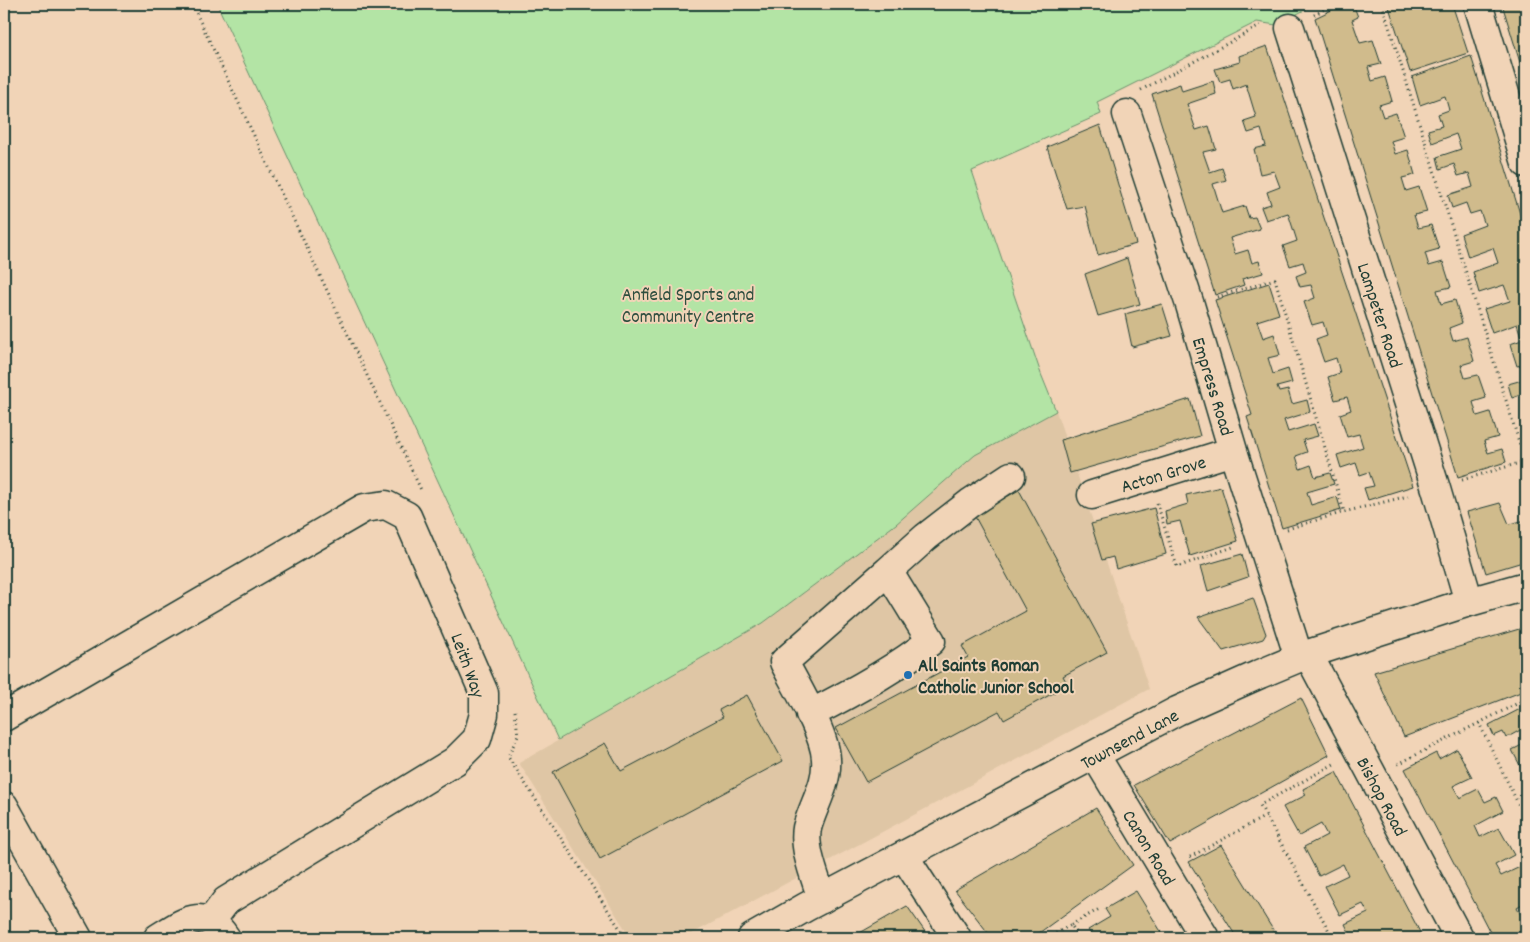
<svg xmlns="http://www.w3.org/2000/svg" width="1530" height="942" font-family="Dekko,sans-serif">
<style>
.built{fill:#dfc6a5}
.green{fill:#b3e4a5;stroke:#69906c}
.building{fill:#d0bb8c;stroke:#1f3d34}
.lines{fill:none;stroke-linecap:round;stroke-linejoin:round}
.minor-casing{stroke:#1f3d34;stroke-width:31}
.major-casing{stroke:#1f3d34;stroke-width:31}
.path{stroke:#1f3d34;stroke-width:3;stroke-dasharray:1 4;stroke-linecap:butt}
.minor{stroke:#f1d4b7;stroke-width:28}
.major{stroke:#f1d4b7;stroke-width:28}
.poi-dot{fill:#1f6fb2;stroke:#f1d4b7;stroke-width:2}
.labels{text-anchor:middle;stroke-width:4;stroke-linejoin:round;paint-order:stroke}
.park-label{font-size:19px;fill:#2e4e3f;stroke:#f1d4b7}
.street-label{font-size:19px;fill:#1f3d34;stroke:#f1d4b7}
.poi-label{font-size:19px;font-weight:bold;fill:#1f3d34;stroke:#f1d4b7;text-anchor:start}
</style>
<rect width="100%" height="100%" fill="#f1d4b7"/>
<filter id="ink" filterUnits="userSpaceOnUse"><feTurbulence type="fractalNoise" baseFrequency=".02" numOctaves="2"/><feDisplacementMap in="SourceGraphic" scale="10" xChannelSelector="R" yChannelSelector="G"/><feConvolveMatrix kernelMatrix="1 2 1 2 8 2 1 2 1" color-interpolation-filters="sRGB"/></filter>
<g filter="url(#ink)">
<path class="built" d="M1056,411L1149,689L684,938H631L519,763L763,623L896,524L975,455Z"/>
<path class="green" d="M217,4H1316L1276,25L1257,22L1097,102L1101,114L972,171L1041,374L1056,411L975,455L896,524L763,623L558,740Z"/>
<path class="building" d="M1344,4H1353L1358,17L1352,20L1360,43L1373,40L1381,64L1368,67L1372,81L1385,77L1392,101L1379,105L1383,117L1396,113L1404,137L1391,141L1395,154L1408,150L1415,175L1402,178L1406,191L1419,187L1427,212L1414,215L1418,228L1431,225L1439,249L1425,253L1429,266L1443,262L1451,287L1437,290L1441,304L1455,300L1462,323L1449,328L1453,341L1467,337L1474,361L1461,365L1465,378L1478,375L1486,398L1473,402L1477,416L1490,412L1498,437L1484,441L1488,453L1502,449L1506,462L1458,477L1315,18Z
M1388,4H1452L1468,53L1410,72Z
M1502,4H1526V82Z
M1267,46L1413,486L1368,500L1364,488L1374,486L1369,472L1360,475L1356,463L1341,468L1337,455L1363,447L1359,434L1347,437L1340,414L1351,410L1347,397L1335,400L1328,377L1340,373L1336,358L1324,362L1316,339L1327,335L1323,322L1312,325L1304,302L1315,298L1311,285L1300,287L1296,276L1306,272L1303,262L1290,266L1283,246L1297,241L1288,213L1266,220L1261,207L1271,204L1267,192L1280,187L1274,171L1260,174L1254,149L1266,146L1261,129L1248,133L1244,121L1256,117L1246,84L1233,89L1230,79L1220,82L1215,69L1240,62L1239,56Z
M1471,56L1526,233V364L1517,366L1510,344L1522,340L1517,324L1492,333L1484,309L1510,301L1504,285L1479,293L1473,272L1498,263L1493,248L1468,257L1461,234L1485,225L1480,211L1470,214L1466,203L1452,208L1448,195L1473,187L1469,173L1458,176L1454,164L1440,169L1437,157L1461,149L1456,134L1432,143L1428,130L1442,126L1438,114L1449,110L1445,96L1420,105L1412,77Z
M1213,81L1216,94L1187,104L1196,130L1209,126L1216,149L1203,152L1210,172L1222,168L1226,180L1213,184L1222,213L1245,206L1249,218L1255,217L1260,229L1230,238L1235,254L1248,250L1252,263L1259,261L1263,273L1242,279L1244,285L1215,295L1152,94L1180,84L1182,91Z
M1100,125L1136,244L1098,255L1085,206L1067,209L1047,147Z
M1127,258L1140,304L1098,316L1085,274Z
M1269,283L1279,314L1257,321L1263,338L1274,334L1280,355L1268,358L1273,374L1288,369L1292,383L1277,387L1279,392L1288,390L1292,404L1307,400L1310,412L1284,420L1288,432L1314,424L1318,436L1303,440L1307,452L1296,456L1300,469L1311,465L1315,477L1330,473L1334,484L1307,492L1311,505L1337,497L1341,510L1282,528L1247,417L1252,415L1215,300Z
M1162,304L1172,336L1132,347L1125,314Z
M1526,379V393L1512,398L1508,384Z
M1190,399L1200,436L1070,473L1061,440Z
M1526,421V435L1524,436L1520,422Z
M1221,487L1238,541L1190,556L1180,521L1167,524L1165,511L1188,504L1186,495Z
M1019,490L1107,652L1063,676L1068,685L1004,720L999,711L866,782L836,728L968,657L962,646L1026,611L974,515Z
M1500,503L1509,524L1526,520V561L1486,573L1467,512Z
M1154,508L1166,554L1116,569L1113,557L1102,560L1091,524Z
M1242,554L1248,577L1208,591L1201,566Z
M1253,598L1266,634L1263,639L1223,651L1198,617Z
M1526,627V690L1404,737L1374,672Z
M747,695L783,761L600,859L553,772L605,743L621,771L723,717L719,710Z
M1301,698L1329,755L1170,844L1134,785Z
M1526,706V727L1506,738L1503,732L1494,736L1489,725Z
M1526,743V777L1512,750Z
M1457,749L1472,777L1453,786L1460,798L1478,789L1485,802L1496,797L1503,811L1475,826L1480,837L1499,828L1514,855L1495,865L1501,876L1522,866L1526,875V902L1517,907L1523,919L1526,918V938H1493L1405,769L1436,753L1439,759Z
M1336,772L1423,938H1352L1345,924L1368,913L1363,904L1340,915L1325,886L1348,875L1343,864L1319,876L1304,847L1327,835L1321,824L1299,836L1283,807L1306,795L1303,789Z
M1096,808L1133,865L1032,938H992L955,890Z
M1221,845L1278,938H1237L1189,862Z
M1136,891L1165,938H1094L1088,930L1110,917L1105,909Z
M907,906L928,936L923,938H851Z"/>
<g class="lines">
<g class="minor-casing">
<path id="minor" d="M1478,4L1526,163
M1290,28L1436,489L1469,602
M1127,114L1190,305L1233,451L1299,658
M1092,495L1233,451
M888,571L926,537L970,503L1011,476
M1308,654L1459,938
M810,714C852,693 894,670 931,641L888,571L784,662C796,686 825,733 826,759C828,784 813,805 807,828C803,849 816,879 822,899
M4,717L364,508L386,505L407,516L484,693V714L477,739L455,761L226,901L211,921
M1095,755L1205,938
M4,806L78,938
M904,856L957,938
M158,938C184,922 204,905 226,938"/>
</g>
<g class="major-casing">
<path id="major" d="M752,938L806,907L1177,711L1260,674L1308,654L1469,602L1526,586"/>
</g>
<path class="path" d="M192,4L422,492
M1382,4L1525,461
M1314,15L1333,4
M1141,90L1260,26H1263
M1217,297L1275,279L1344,512
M1462,480L1526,461
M1157,503L1177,567L1233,547
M1287,529L1344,512L1408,496
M515,711L518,735L508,757L626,938
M1479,723L1526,699
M1398,764L1479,723L1526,820
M1190,857L1266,816
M1071,925L1101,908
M1047,938L1071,925L1080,938
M1333,938L1260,805L1334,764"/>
<use href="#minor" class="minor"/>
<use href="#major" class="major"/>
</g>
</g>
<circle class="poi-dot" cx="908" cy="675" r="5"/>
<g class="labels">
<g class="park-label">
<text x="688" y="300">Anfield Sports and<tspan x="688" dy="22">Community Centre</tspan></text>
</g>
<g class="street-label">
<text transform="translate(1381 315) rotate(72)" y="7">Lampeter Road</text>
<text transform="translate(1214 386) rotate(73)" y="7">Empress Road</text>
<text transform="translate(1163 473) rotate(-17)" y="7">Acton Grove</text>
<text transform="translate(469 665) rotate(70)" y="7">Leith Way</text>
<text transform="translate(1129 738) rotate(-28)" y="7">Townsend Lane</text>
<text transform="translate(1383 796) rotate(62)" y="7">Bishop Road</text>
<text transform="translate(1150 847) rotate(59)" y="7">Canon Road</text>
</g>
<g class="poi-label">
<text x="918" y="671">All Saints Roman<tspan x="918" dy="22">Catholic Junior School</tspan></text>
</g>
</g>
<rect width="1530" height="942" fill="none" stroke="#f1d4b7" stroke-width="20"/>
<rect x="10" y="10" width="1510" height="922" fill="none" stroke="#1f3d34" stroke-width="2" filter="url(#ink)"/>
</svg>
